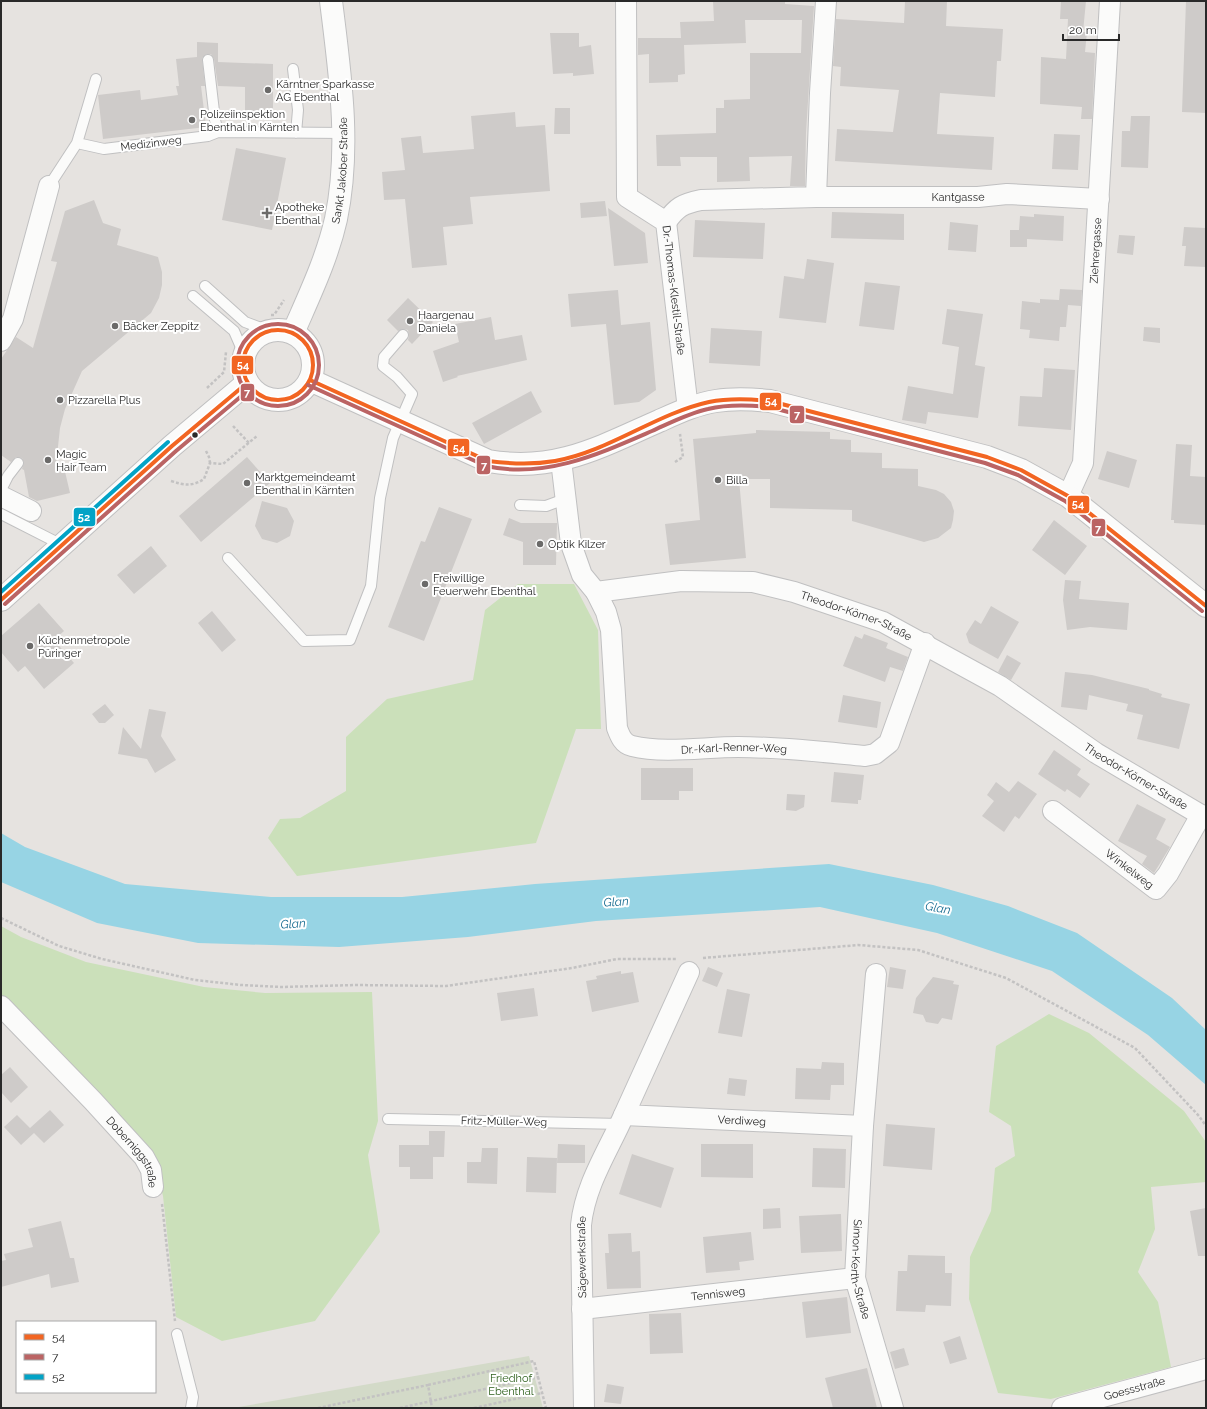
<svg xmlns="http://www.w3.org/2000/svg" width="1207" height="1409" font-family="Raleway,sans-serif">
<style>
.green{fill:#cbe0ba}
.cemetery{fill:#d3dac8}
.water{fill:#97d4e4}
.building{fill:#cecbc9}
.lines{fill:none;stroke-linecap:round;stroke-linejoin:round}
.service-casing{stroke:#c0c0c1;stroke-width:12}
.minor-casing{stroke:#c0c0c1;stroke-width:22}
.secondary-casing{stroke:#c0c0c1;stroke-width:24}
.path{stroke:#c3c2c2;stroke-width:2.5;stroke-dasharray:3 2;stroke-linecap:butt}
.service{stroke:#fbfbfa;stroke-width:10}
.minor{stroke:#fbfbfa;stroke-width:20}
.secondary{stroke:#fbfbfa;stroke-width:22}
.bus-1-casing{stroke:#fff;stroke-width:7}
.bus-2-casing{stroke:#fff;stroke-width:7}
.bus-3-casing{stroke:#fff;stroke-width:7}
.bus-1{stroke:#f26522;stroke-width:4}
.bus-2{stroke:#bb6464;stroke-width:4}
.bus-3{stroke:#02a3c6;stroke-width:4}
.poi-dot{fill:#6b6a69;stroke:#fff;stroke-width:1.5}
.bus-dot{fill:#292929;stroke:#fff;stroke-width:1.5}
.labels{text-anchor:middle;stroke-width:4;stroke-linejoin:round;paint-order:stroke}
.poi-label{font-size:11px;fill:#292929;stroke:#fff;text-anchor:start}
.street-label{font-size:11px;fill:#292929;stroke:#fff}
.park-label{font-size:11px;fill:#2f611e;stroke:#fff}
.water-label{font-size:12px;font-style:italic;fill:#166b90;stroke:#fff}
.line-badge{stroke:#fff;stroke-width:1.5}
.badge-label{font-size:11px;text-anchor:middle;font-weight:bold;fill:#fff}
</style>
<rect width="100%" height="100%" fill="#e6e3e0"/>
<path class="green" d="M518,584H574L598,630L601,729H576L536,843L297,876L268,838L280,819L300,818L346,791V737L387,699L473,680L485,610Z
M1,926L21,937L86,962L204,987L265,993L372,992L378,1121L368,1155L380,1232L315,1321L222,1341L176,1317L163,1196L152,1155L1,996Z
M1049,1014L1089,1033L1184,1111L1206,1142V1182L1151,1187L1155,1229L1138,1272L1158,1302L1171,1367L1051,1399L998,1393L969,1299L970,1257L991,1211L995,1168L1015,1156L1011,1126L989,1112L996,1046Z"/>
<path class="cemetery" d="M529,1356L543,1408H233Z"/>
<path class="water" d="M1,833L25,847L125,884L271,897H402L535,884L829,864L933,885L1008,906L1077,933L1172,998L1206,1030V1085L1148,1035L1052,971L937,933L820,907L596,921L468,937L339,947L198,943L97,923L1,882Z"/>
<path class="building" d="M713,1H785V4L814,6L806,133L805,186H790L792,156L749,157L750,181L717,182V157H680L681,166H657L656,135L716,133V108H724V100L750,99V53H801L802,20H745L746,43L684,45L685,74L678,75V82L649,83V54L638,55V38H681L680,22L714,21Z
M905,1H947L946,26L1003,29L1001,61H997L995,97L940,93L937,134L994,137L992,170L835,161L837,129L893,132L899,90L840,86L841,67L833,66L836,19L904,23Z
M1061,1H1086L1083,32H1087L1085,52L1095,53L1092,119H1081L1082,107L1040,104L1041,57L1066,59L1068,19H1060Z
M1186,1H1206V113L1182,112Z
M550,33H579V47L591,45L594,74L573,76V73L553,74Z
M197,42L218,43V62L273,64V117H245V87L218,86L214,59L211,54H207L202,58L205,86H201L206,127L103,139L98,95L140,90L141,100L178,95L176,86H179L176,59L197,57Z
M555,108H570V134H554Z
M515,112L516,127L545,125L550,191L470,197L473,224L443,227L447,265L412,268L405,199L384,200L382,172L405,170L401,138L421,136L423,153L474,149L471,116Z
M1131,116H1150L1148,168L1121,167L1122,131H1130Z
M1054,134L1080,135L1078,170L1052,169Z
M236,148L286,158L272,230L222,220Z
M94,200L103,223L121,229L117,245L158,257L162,272V285L159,298L151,313L82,371L65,409L60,428L56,465L63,463L70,493L37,501L29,497L24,470L22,469L24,463L22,458L16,457L11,462L1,455V359L16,337L33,348L57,262L51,261L65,211Z
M605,201L607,216L581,218L580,203Z
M608,208L645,233L648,263L614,266Z
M832,212L904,214V240L831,238Z
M1034,214L1064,216L1063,241L1027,239V247H1010V230H1019L1020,216L1034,217Z
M695,220L765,223L763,259L693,257Z
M950,222L978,225L976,252L948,250Z
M1184,227L1206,228V267L1184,266L1186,246H1182Z
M1119,235L1135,236L1133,255L1117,253Z
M807,259L834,263L826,323L779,318L784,276L804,279Z
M865,282L900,286L894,330L859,326Z
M1060,289L1082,290L1081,306L1068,305L1066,327H1060L1059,341L1029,338L1030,330L1020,329L1022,301L1040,303V299L1059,300Z
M618,290L621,325L650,322L656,390L639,402L614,405L606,324L571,327L568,294Z
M408,298L433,322L412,344L408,340L409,336L408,330L404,329L398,331L387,320Z
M947,309L983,314L975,365L985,367L978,418L928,412L926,424L902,420L908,386L953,394L959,347L942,344Z
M491,317L495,340L522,335L527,360L457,376L458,377L443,382L433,351L459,342L455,324Z
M1144,327L1160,328V343L1143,341Z
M711,328L762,331L760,366L709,363Z
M1044,368L1075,370L1071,430L1018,426L1020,396L1042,397Z
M531,391L542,412L484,444L472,423Z
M756,430L830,432V439L851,440V452L882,453V468L918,469V486L936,490L944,494L951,502L954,511L953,520L951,528L938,538L924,542L852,521V510L770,508V479H739L746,558L670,565L665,524L700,520L693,439L756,433Z
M1176,444L1192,445L1190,476L1206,477V525L1174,523V520H1171Z
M1107,451L1137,460L1129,488L1098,479Z
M247,457L270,483L201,542L179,516Z
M262,501L287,508L294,521L290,536L277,543L262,539L255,526Z
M439,507L472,519L424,641L388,627L421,541L425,542Z
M509,518L521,523H557L556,565H523V542L503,535Z
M1054,520L1087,546L1065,575L1032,550Z
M151,546L167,566L134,594L117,575Z
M1065,580L1081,581L1079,599L1129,603L1127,630L1090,627L1067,630L1063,600Z
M39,603L64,631L54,640L74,663L44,689L25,666L18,672L1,652V636Z
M991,606L1019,622L998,659L969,643L966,634L975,620L981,624Z
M212,611L236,640L222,652L198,623Z
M864,634L888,643L886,648L908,657L903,671L890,667L885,682L843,666L855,636L862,639Z
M1007,655L1021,663L1011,680L998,672Z
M1065,672L1092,675L1149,689V690L1162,694L1161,697L1190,704L1179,749L1137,739L1143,715L1126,711L1128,704L1089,695L1087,710L1061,707Z
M843,695L881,702L877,728L838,722Z
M105,704L114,715L105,723H99L92,714Z
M149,709L166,712L161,736L176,760L155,773L147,759L118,754L123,727L141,749Z
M1054,750L1081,769L1077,775L1090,784L1080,798L1067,789L1065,792L1038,774Z
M641,768H693V791H679V800H641Z
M834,772L864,775L861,800H858V804L831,802Z
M1018,781L1037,794L1019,819L1015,816L1004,832L982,816L994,801L987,795L996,782L1009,792Z
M787,794L805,795L804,807L796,811L786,810Z
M1137,804L1166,819L1156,839L1170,847L1154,873L1142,864L1147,856L1118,841Z
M708,967L723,973L717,987L702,981Z
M890,967L906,970L903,989L887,987Z
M621,971V974L633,972L639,1002L592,1012L586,981L597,979L596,976Z
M933,977L954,981L953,984L959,985L952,1020L942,1018L938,1024L926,1022L923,1015L913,1013L916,998Z
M534,988L538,1016L501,1021L497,993Z
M727,989L750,994L742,1037L718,1033Z
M822,1062L844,1063V1085H831L830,1100L795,1099L796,1068L821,1069Z
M10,1067L28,1087L11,1103L1,1092V1075Z
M729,1078L747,1080L745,1096L727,1094Z
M50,1110L64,1125L44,1143L34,1133L21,1145L4,1127L17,1115L30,1128Z
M886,1124L935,1128L932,1170L883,1166Z
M429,1131H445L444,1157H433V1179H410V1167H399V1145H429Z
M558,1144L585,1145V1163H557Z
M701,1144H753V1178L701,1177Z
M482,1148H498L497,1184L467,1183V1162H481Z
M813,1148L846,1149L845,1188L812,1187Z
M632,1154L674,1168L661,1208L619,1194Z
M527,1157L557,1158L556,1193L526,1192Z
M780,1208L781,1228L763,1229V1209Z
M1206,1208V1256H1198L1190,1211Z
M841,1214L842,1251L801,1253L799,1216Z
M61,1221L70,1258H74L79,1282L51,1288L49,1274L1,1287V1261L6,1260L4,1254L33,1247L28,1229Z
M751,1232L754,1260L739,1262L740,1270L706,1273L703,1237Z
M631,1233L632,1252L640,1251L641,1288L607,1289L605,1253H609L608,1234Z
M908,1255L945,1256V1273H952L951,1306L926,1305L925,1312L896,1311L898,1271H907Z
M847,1297L851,1333L806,1338L802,1302Z
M681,1313L683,1353L650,1354L649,1314Z
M960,1336L967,1359L950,1364L943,1342Z
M904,1348L909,1365L895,1369L890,1352Z
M867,1368L877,1408H833L825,1378Z
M607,1384L624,1387L621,1404L604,1402Z"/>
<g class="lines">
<g class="service-casing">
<path id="service" d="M208,60L215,120L218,132
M293,69L298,110L296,133
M77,143L104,149L208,136L218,132L344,133
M49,186L77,143L96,79
M205,286L245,322L269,331
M193,296L234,331L244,354
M1,490L8,476L18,463
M520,505L546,506L565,499
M1,514L62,545
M228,558L304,641L350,640L371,586L380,498L393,438L412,394L397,377L383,366L384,357L403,335
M388,1119L621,1124
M177,1334L193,1397L191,1408"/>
</g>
<g class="minor-casing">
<g id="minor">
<path id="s1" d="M626,1L627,197L666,222L688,409"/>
<path id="s2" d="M816,197H978L1007,194L1099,199"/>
<path d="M666,222C677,207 682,204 701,200L816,197L820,93L826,1"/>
<path d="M1,341L13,319L49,186"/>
<path id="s3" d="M561,460L571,544L582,575L596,592L681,581L753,582L794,592L883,622L1000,686L1096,753L1206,818"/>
<path d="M1,496L31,511"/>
<path id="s4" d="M1068,496L1083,463L1110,1"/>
<path id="s5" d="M596,592L606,612L611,630L617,728C620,736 623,744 632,746C665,754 704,747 738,747C780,747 823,752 865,756L875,754L889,743L925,643"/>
<path id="s6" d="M1053,811L1156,889L1168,874L1201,815"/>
<path id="s7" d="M689,972L624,1115L863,1126L876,974"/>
<path id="s8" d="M1,1006L93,1101L144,1157L151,1170L153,1187"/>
<path id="s9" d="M863,1126L855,1278L893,1408"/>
<path id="s10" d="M582,1309L855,1278"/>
<path id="s11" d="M584,1408L581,1225C585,1185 608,1151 624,1115"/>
<path id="s12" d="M1062,1408L1206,1369"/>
</g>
</g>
<g class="secondary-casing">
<g id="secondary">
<circle cx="278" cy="365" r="35"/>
<path id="s13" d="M293,333C309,296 327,259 336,219C351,147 340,74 331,1"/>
<path d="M310,380L488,461C555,473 600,447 659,421C677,413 696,404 716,401C734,398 752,399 770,401L987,457L1021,470L1068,496L1206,606"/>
<path d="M1,600L172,446L247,383"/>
</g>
</g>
<path class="path" d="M271,315H274L284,300
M207,388L224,372L226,352
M233,426L249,443
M206,451L209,457L210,463
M675,462L683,457L680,434
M171,481C184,485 192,487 204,479L210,463L223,464L257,436
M1,918L59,946L102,959L195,980L241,985L281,987L355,985L446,986L572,968L617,959H676
M703,958L858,945L918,950L1006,978L1135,1048L1199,1116L1206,1126
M162,1204L175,1321
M428,1385L534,1361L546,1408
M318,1408L428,1385L432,1408
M400,1408L539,1377
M474,1408L542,1393"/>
<use href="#service" class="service"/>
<use href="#minor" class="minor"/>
<use href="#secondary" class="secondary"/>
<g class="bus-1-casing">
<path id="bus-1" d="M243 365a35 35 0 1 1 70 0a35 35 0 1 1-70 0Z
M310,380L488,461C511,464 532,465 555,461C610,451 655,414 709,402C729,398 750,399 770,401L987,457L1021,470L1068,496L1206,606
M1,600L172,446L247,383"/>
</g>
<g class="bus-2-casing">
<path id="bus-2" d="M237 365a41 41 0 1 1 82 0a41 41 0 1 1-82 0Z
M308,385L486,466C545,479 599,454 652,431C670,423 689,413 708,409C728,404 749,405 769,407L985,463L1018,475L1065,501L1202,611
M5,604L176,451L251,388"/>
</g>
<g class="bus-3-casing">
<path id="bus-3" d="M1,592L168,442"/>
</g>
<use href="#bus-1" class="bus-1"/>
<use href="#bus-2" class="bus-2"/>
<use href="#bus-3" class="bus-3"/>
</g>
<g class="poi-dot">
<circle cx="268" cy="90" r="4"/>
<circle cx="192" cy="120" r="4"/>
<path d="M265 207h4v4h4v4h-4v4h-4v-4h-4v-4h4z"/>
<circle cx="410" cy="321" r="4"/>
<circle cx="115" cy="326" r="4"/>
<circle cx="60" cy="400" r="4"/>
<circle cx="48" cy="460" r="4"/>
<circle cx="718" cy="480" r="4"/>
<circle cx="247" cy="483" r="4"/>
<circle cx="540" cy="544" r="4"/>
<circle cx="425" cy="584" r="4"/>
<circle cx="30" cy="646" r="4"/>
</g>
<circle class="bus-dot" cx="195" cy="435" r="3.5"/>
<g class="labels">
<g class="poi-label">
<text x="276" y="88">Kärntner Sparkasse<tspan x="276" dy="13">AG Ebenthal</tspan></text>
<text x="200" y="118">Polizeiinspektion<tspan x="200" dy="13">Ebenthal in Kärnten</tspan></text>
<text x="275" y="211">Apotheke<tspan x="275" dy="13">Ebenthal</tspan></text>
<text x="418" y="319">Haargenau<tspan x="418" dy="13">Daniela</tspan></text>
<text x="123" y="330">Bäcker Zeppitz</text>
<text x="68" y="404">Pizzarella Plus</text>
<text x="56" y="458">Magic<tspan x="56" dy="13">Hair Team</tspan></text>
<text x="255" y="481">Marktgemeindeamt<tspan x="255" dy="13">Ebenthal in Kärnten</tspan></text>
<text x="726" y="484">Billa</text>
<text x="548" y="548">Optik Kilzer</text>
<text x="433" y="582">Freiwillige<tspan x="433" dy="13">Feuerwehr Ebenthal</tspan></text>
<text x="38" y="644">Küchenmetropole<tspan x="38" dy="13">Püringer</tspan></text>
</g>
<g class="street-label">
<text transform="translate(151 143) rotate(-7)" y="4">Medizinweg</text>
<text dy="4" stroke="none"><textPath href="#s13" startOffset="171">Sankt Jakober Straße</textPath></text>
<text dy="4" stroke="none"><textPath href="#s2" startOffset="142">Kantgasse</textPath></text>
<text dy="4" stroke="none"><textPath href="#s4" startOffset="249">Ziehrergasse</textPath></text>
<text dy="4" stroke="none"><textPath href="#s1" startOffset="311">Dr.-Thomas-Klestil-Straße</textPath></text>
<text dy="4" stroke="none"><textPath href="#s3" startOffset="406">Theodor-Körner-Straße</textPath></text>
<text dy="4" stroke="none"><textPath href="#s5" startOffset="266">Dr.-Karl-Renner-Weg</textPath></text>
<text dy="4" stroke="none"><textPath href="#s3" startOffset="730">Theodor-Körner-Straße</textPath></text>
<text dy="4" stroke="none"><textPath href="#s6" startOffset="96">Winkelweg</textPath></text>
<text transform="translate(504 1121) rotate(1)" y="4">Fritz-Müller-Weg</text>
<text dy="4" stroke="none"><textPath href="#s7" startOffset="275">Verdiweg</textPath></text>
<text dy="4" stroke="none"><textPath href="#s8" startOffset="198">Doberniggstraße</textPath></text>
<text dy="4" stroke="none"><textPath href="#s11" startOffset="151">Sägewerkstraße</textPath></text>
<text dy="4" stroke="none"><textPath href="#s9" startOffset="144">Simon-Kerth-Straße</textPath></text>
<text dy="4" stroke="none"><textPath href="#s10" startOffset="137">Tennisweg</textPath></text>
<text dy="4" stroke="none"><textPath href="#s12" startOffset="75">Goessstraße</textPath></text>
</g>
<g class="park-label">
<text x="511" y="1382">Friedhof<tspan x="511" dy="13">Ebenthal</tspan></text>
</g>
<g class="water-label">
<text transform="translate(616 902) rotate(-4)" y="4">Glan</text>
<text transform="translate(938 908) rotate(10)" y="4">Glan</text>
<text transform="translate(293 924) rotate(-4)" y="4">Glan</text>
</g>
</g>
<g class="line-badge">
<rect x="231" y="355" width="23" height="20" rx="4" fill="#f26522"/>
<rect x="240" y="383" width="15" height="19" rx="4" fill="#bb6464"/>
<rect x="759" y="392" width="23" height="19" rx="4" fill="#f26522"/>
<rect x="789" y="405" width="16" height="19" rx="4" fill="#bb6464"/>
<rect x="447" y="438" width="23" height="19" rx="4" fill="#f26522"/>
<rect x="476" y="455" width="15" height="20" rx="4" fill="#bb6464"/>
<rect x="1067" y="495" width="23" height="19" rx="4" fill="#f26522"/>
<rect x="73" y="507" width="23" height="20" rx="4" fill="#02a3c6"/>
<rect x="1091" y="518" width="15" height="19" rx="4" fill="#bb6464"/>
</g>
<g class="badge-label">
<text x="243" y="369">54</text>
<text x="247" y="396">7</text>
<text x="771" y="405">54</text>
<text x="797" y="418">7</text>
<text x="459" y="452">54</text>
<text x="484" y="469">7</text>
<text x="1078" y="508">54</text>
<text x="84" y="521">52</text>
<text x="1098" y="532">7</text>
</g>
<rect width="1207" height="1409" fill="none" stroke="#292929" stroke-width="4"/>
<rect x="16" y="1321" width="140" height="72" fill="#ffffff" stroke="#a9a9a9"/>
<rect x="24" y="1334" width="20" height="6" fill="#f26522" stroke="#a9a9a9"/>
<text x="52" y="1341" font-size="12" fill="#292929">54</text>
<rect x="24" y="1354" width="20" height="6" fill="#bb6464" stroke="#a9a9a9"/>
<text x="52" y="1361" font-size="12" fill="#292929">7</text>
<rect x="24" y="1374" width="20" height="6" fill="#02a3c6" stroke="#a9a9a9"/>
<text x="52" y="1381" font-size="12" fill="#292929">52</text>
<path d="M1063 34v6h56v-6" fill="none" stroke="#292929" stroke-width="2"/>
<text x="1069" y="34" font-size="12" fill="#292929" stroke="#ffffff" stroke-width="3" paint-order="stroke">20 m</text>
</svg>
